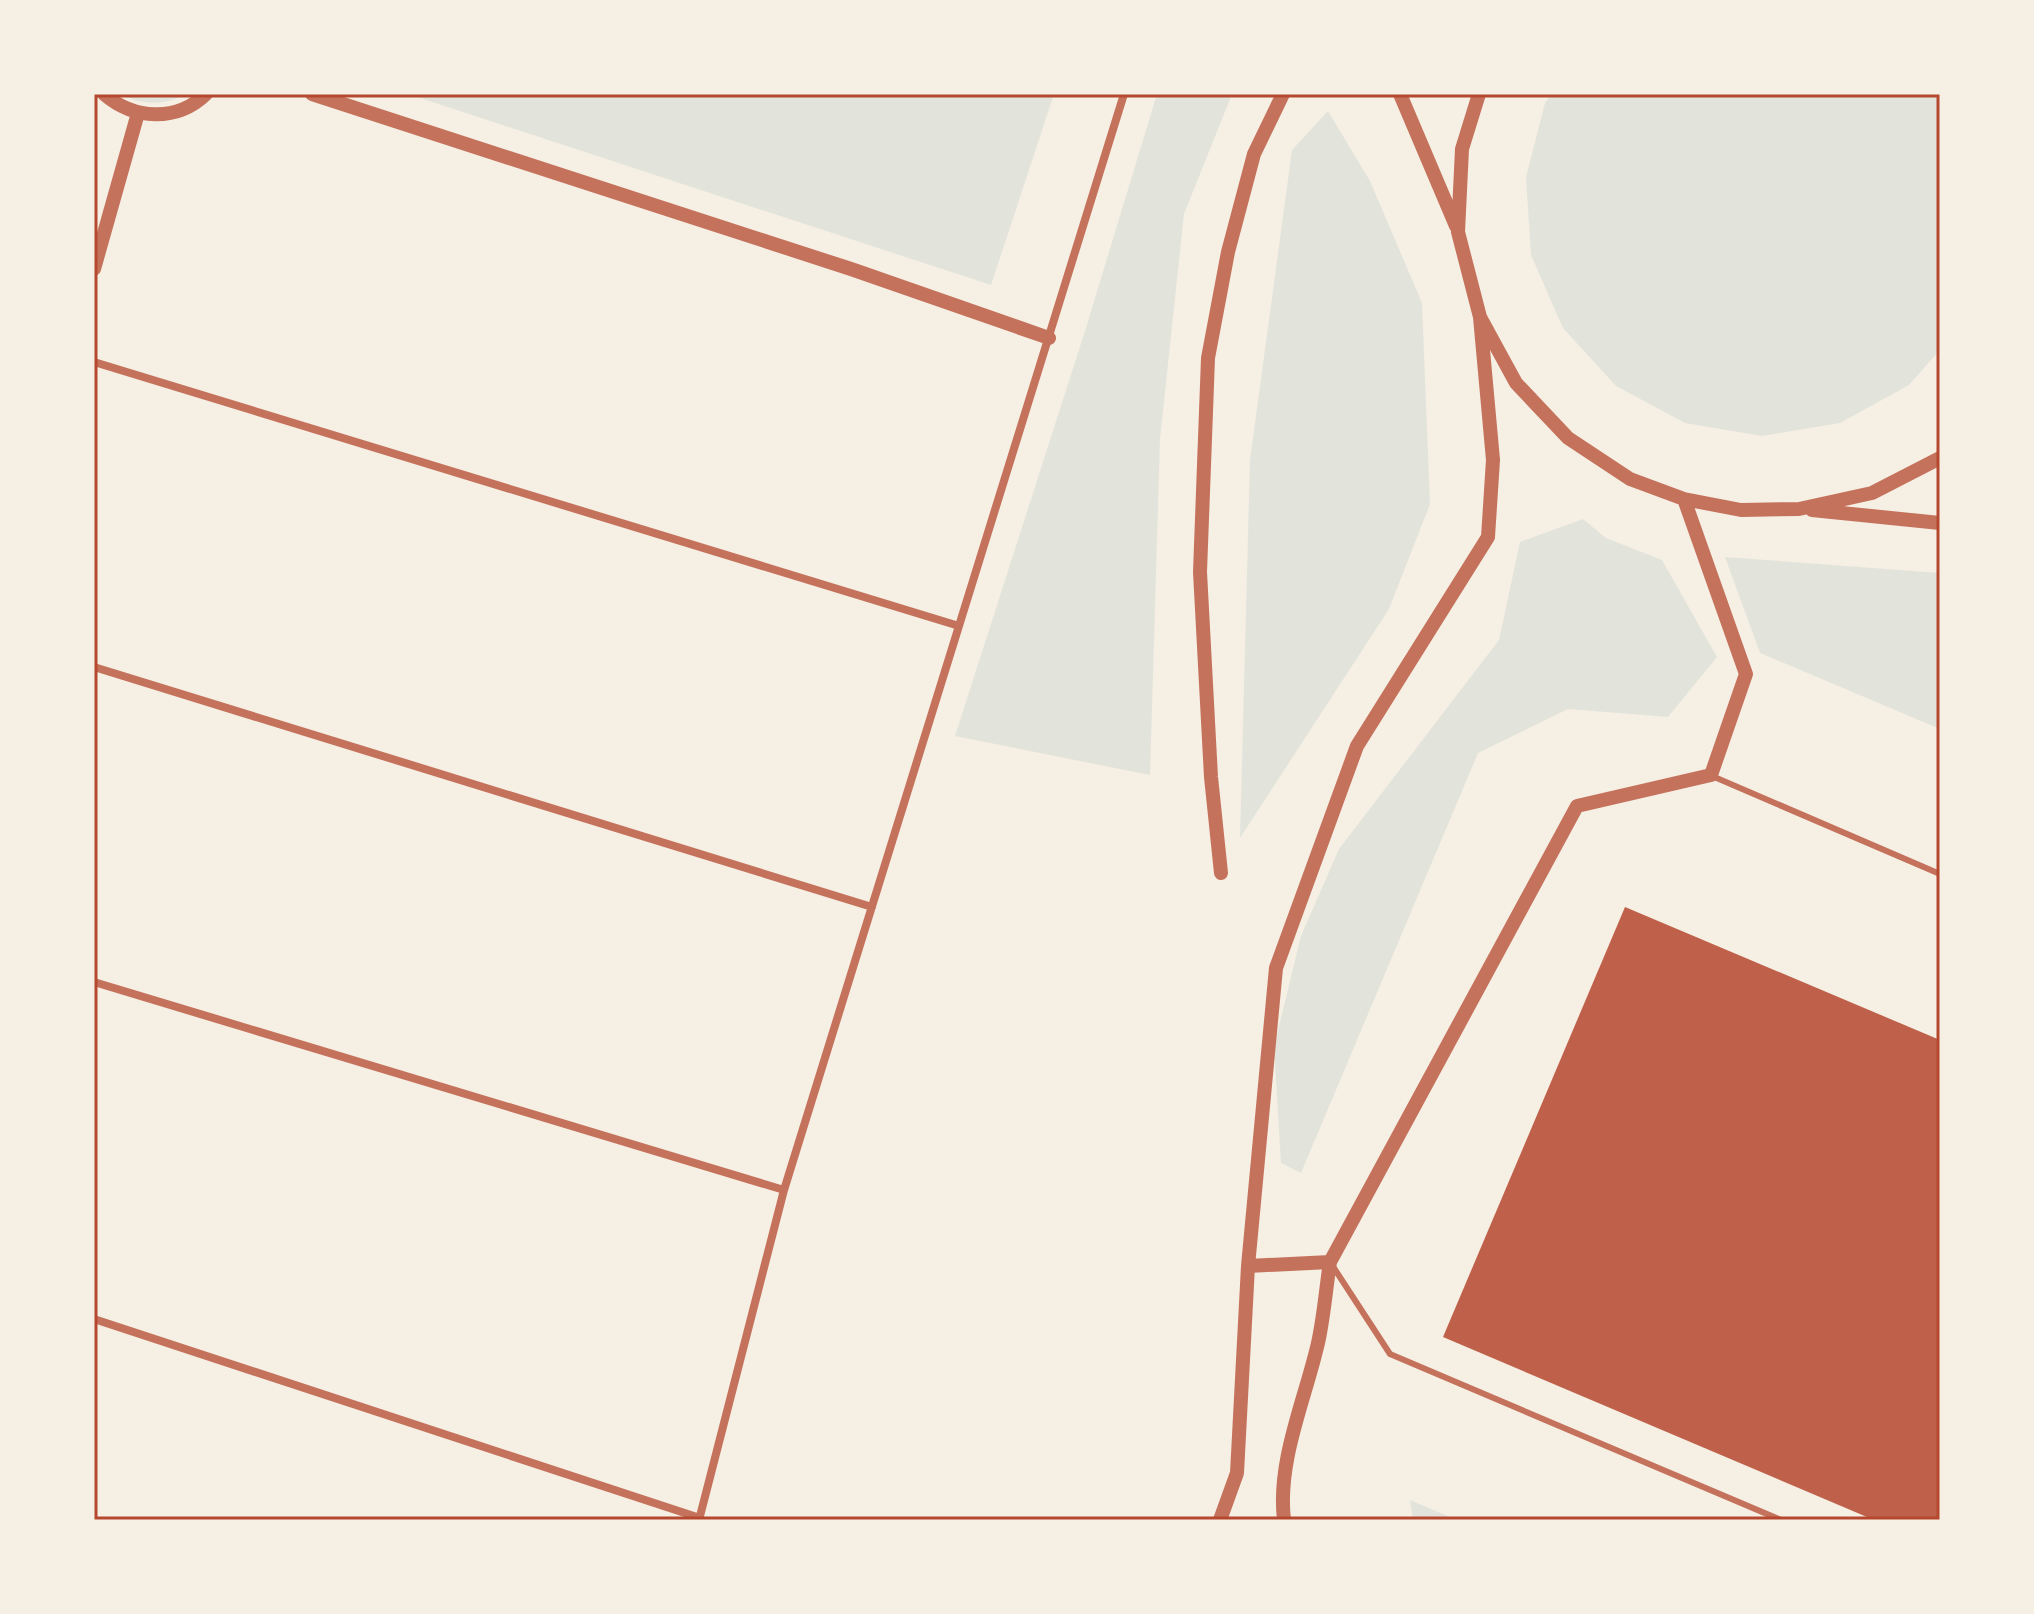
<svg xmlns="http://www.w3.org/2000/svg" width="2034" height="1614" font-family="'Exo 2',sans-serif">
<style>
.green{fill:#e2e4dc}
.building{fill:#bf614a}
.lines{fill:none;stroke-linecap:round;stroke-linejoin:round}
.service{stroke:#c5725c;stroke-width:6}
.minor{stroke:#c5725c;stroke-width:8}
.tertiary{stroke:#c5725c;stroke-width:14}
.neatline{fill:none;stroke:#b5482f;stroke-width:3}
</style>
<rect width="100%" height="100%" fill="#f6efe4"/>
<path class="green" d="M120,94H186C164,106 142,105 120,94Z
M408,94H1054L991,285Z
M1157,94H1232L1184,214L1160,439L1150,775L955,736L1085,331Z
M1551,94H1940V350L1909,385L1840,423L1762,436L1685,423L1616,386L1563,328L1531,255L1526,177L1545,103Z
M1328,111L1370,181L1422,303L1430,504L1389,609L1240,838L1250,460L1292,150Z
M1583,519L1606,538L1662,560L1717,657L1668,717L1568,709L1478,753L1301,1173L1281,1163L1274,1047L1301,936L1339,849L1499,640L1520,542Z
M1725,557L1940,573V729L1760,653Z
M1410,1500L1457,1520H1413Z"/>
<path class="building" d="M1625,907L1940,1040V1520H1874L1443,1337Z"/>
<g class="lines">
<path class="service" d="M1712,776L1940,874
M1332,1265L1390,1354L1781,1520"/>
<path class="minor" d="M94,362L959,626
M94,667L872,907
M94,982L784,1190
M94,1319L700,1518
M699,1520L784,1190L1124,94"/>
<path class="tertiary" d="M104,94C134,120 177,122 206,94
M312,94L851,269L1049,338
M1400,94L1456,226
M1479,94L1462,149L1458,232L1480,317L1516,383L1568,438L1630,479L1684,499L1741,510L1799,509L1872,493L1940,458
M94,269L138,113
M1812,510L1940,523
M1221,873L1211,777L1200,572L1208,358L1228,252L1254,154L1283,94
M1248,1266L1330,1262
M1220,1520L1237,1473L1248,1266L1276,968L1357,746L1488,537L1493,460L1480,317
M1284,1520C1277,1461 1305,1400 1318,1343C1324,1316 1326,1288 1330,1262L1577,806L1711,775L1746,674L1684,499"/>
</g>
<rect width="2034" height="1614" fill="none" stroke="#f6efe4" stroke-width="192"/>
<rect x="96" y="96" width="1842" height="1422" class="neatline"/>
</svg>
